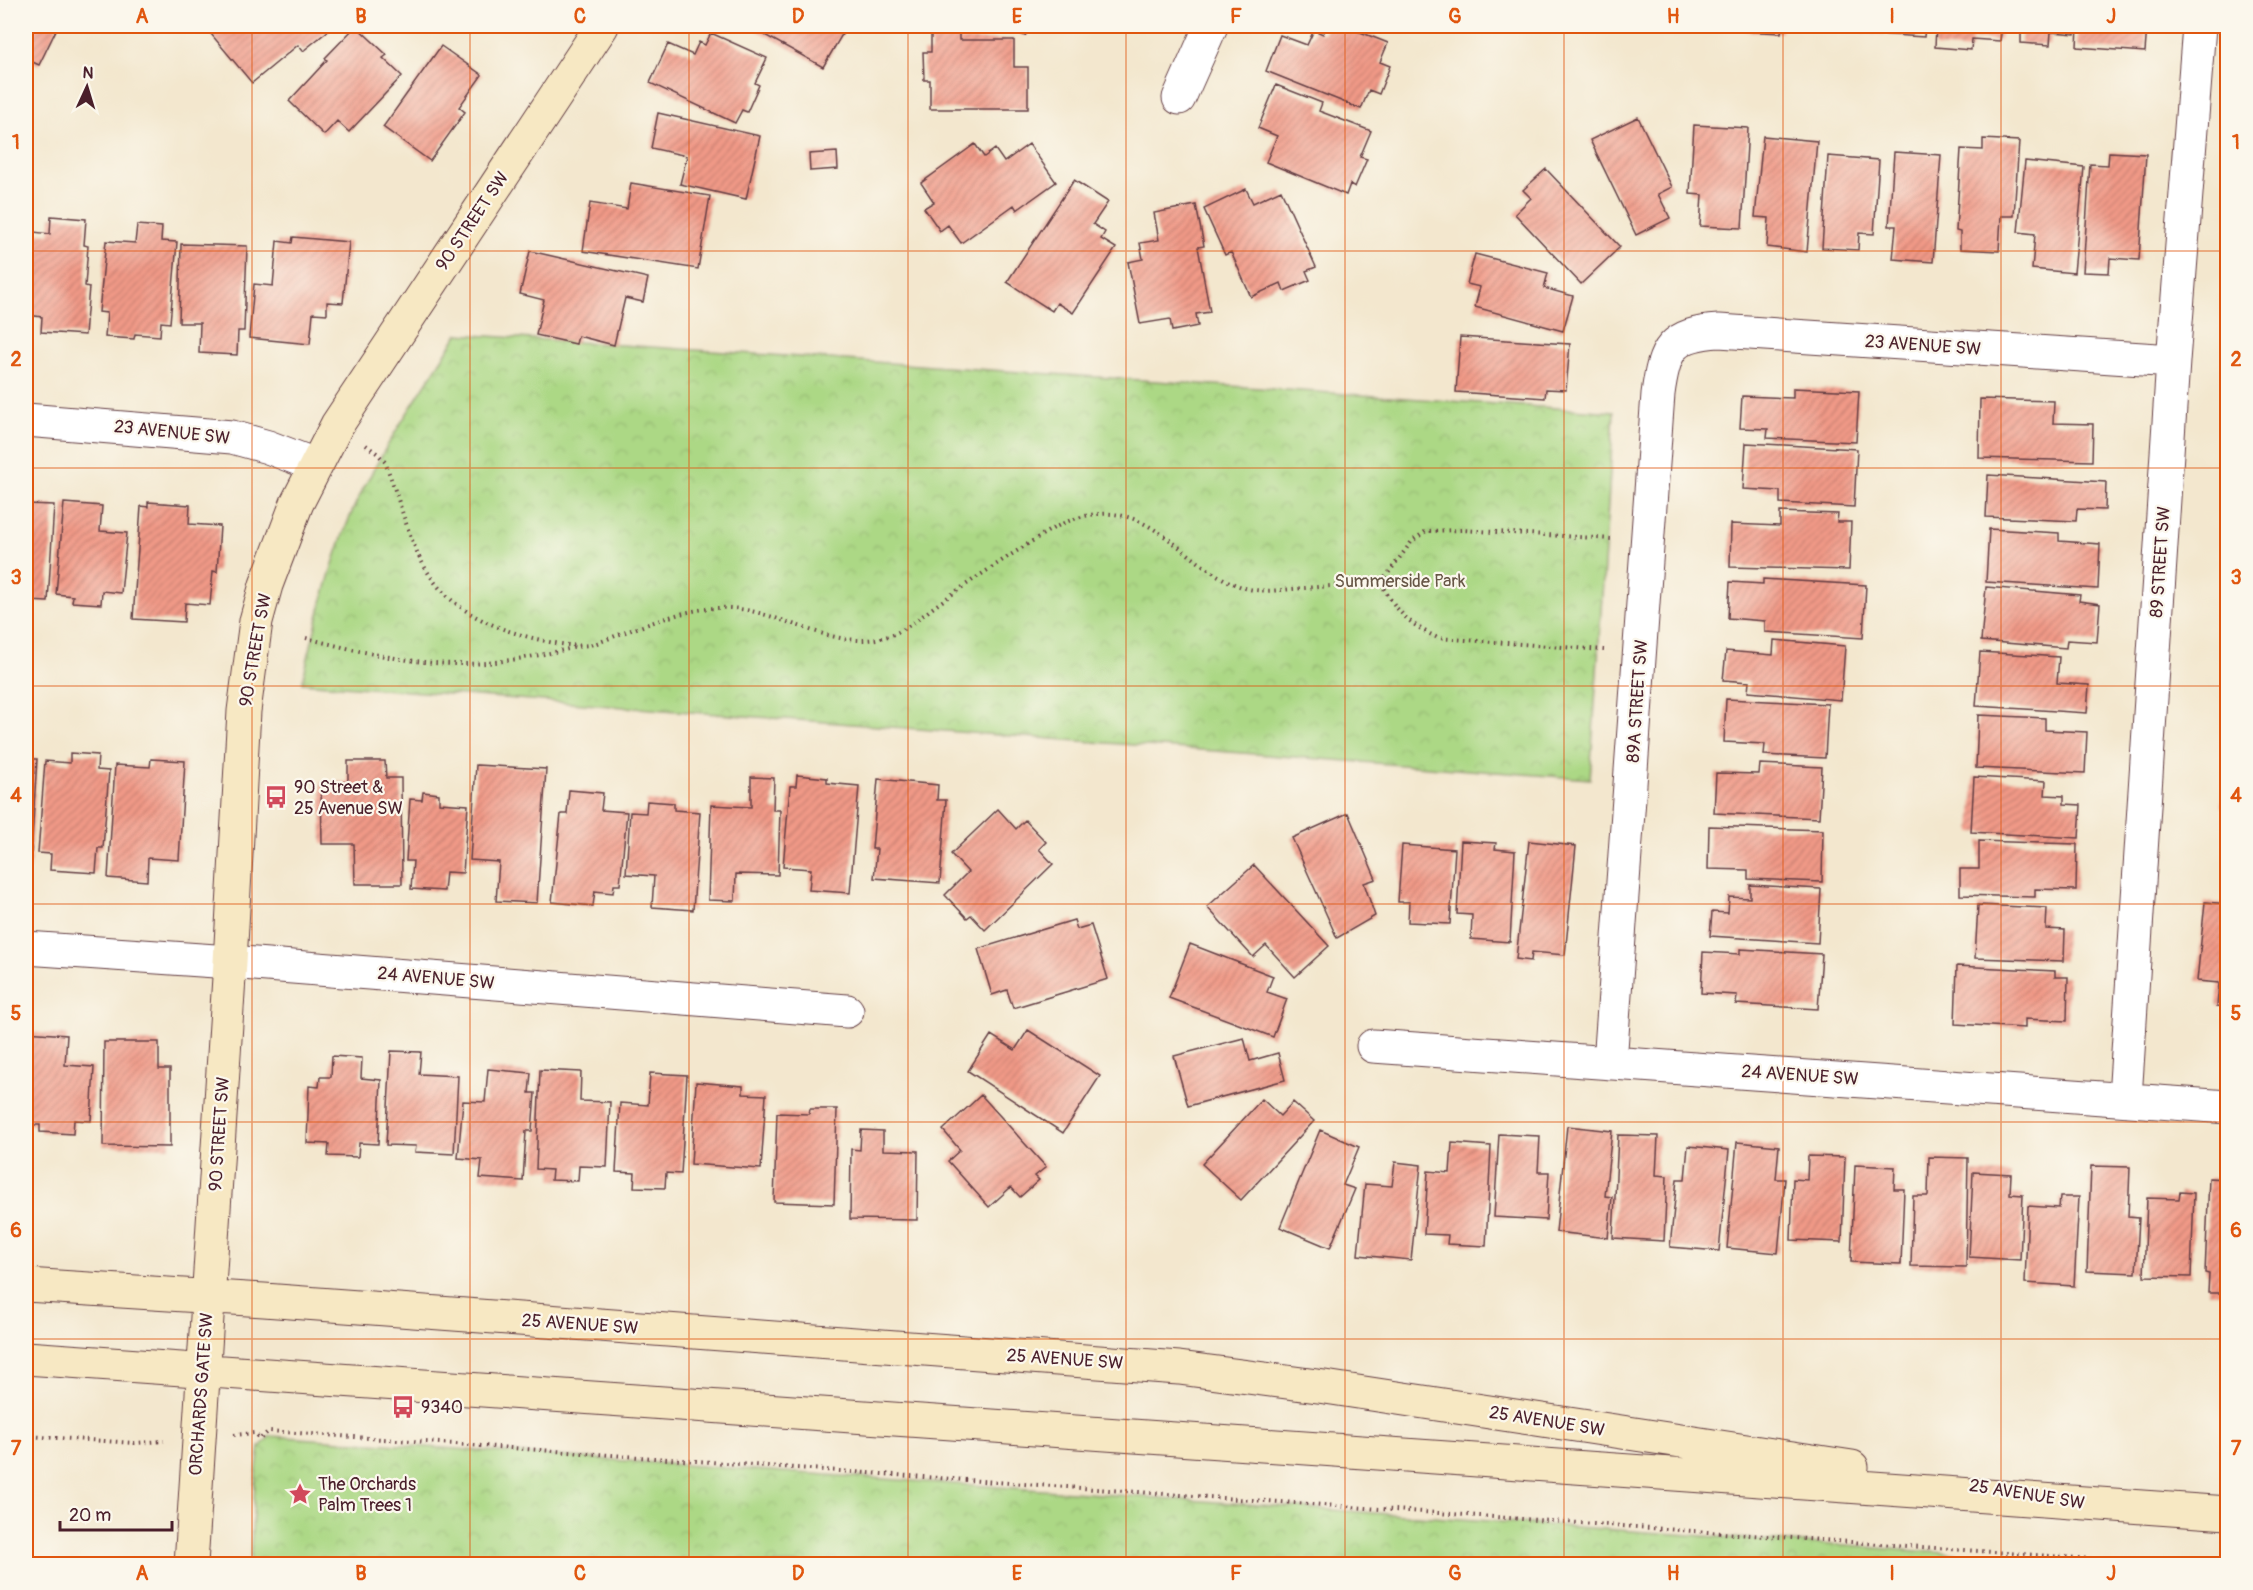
<svg xmlns="http://www.w3.org/2000/svg" width="2253" height="1590" font-family="Pangolin,sans-serif">
<style>
.park{fill:url(#park-crowns);stroke:#7b7c58;stroke-width:1.5}
.building{fill:url(#building-hatch)}
.lines{fill:none;stroke-linecap:round;stroke-linejoin:round}
.street-casing{stroke:#633d43;stroke-width:35}
.secondary-casing{stroke:#633d43;stroke-width:35}
.path{stroke:#633d43;stroke-width:4;stroke-dasharray:1.5 4.5;stroke-linecap:butt}
.street{stroke:#fff;stroke-width:33}
.secondary{stroke:#f7e8c3;stroke-width:33}
.grid{fill:none;stroke:#e0560e;stroke-width:1.5;stroke-opacity:0.55}
.labels{text-anchor:middle;stroke-width:4.5;stroke-linejoin:round;paint-order:stroke}
.street-label{font-size:18px;fill:#4a1f2b;stroke:#fbf7ec}
.park-label{font-size:18px;fill:#675646;stroke:#fbf7ec}
.poi-label{font-size:18px;fill:#4a1f2b;stroke:#fbf7ec;text-anchor:start}
.neatline{fill:none;stroke:#e0560e;stroke-width:2}
.grid-label{font-size:20px;text-anchor:middle;font-weight:bold;fill:#e0560e}
</style>
<defs>
<pattern id="park-crowns" width="20" height="18" patternUnits="userSpaceOnUse" patternTransform="scale(1.5)"><rect width="20" height="18" fill="#acd885"/><path d="M2 6a3 3 0 1 1 6 0M12 15a3 3 0 1 1 6 0" fill="none" stroke="#96b973"/></pattern>
<pattern id="building-hatch" width="6" height="6" patternUnits="userSpaceOnUse" patternTransform="scale(1.5)"><rect width="6" height="6" fill="#f19a87"/><path d="M-1 1l2-2M0 6l6-6M5 7l2-2" fill="none" stroke="#c57d6f"/></pattern>
</defs>
<rect width="100%" height="100%" fill="#fbf7ec"/>
<filter id="ink" filterUnits="userSpaceOnUse"><feTurbulence type="fractalNoise" baseFrequency=".0167" numOctaves="2"/><feDisplacementMap in="SourceGraphic" scale="12" xChannelSelector="R" yChannelSelector="G"/><feConvolveMatrix kernelMatrix="1 2 1 2 8 2 1 2 1" color-interpolation-filters="sRGB"/></filter>
<filter id="wash" filterUnits="userSpaceOnUse"><feTurbulence type="fractalNoise" baseFrequency=".008" numOctaves="4" result="noise"/><feDisplacementMap in="SourceGraphic" scale="24" xChannelSelector="R" yChannelSelector="G"/><feGaussianBlur stdDeviation="1.35" result="paint"/><feColorMatrix in="noise" values="0 0 0 0 0 0 0 0 0 0 0 0 0 0 0 0 0 1.4 0 .05"/><feComposite in="paint" operator="in"/></filter>
<g filter="url(#wash)">
<rect width="100%" height="100%" fill="#f3e7ce"/>
<path class="park" d="M458,334L1614,412L1590,779L302,683C317,622 330,560 356,503C385,444 423,389 458,334Z
M270,1436L2104,1564H250L255,1483L260,1447Z"/>
<g id="blocks">
<path class="building" d="M26,26H58L39,65L26,59Z
M209,26H334L303,51L298,45L252,83L206,28Z
M356,26L387,55L383,58L402,76L349,132L337,121L324,135L289,101L327,60L325,58Z
M756,26H847L823,67L754,29Z
M931,26H959V40H1014V67H1028V109H930V80H924L923,52H931Z
M1004,26H1031L1025,36Z
M1327,26H1345L1388,43L1380,62L1390,66L1379,94L1369,90L1361,109L1266,71L1280,35L1307,45L1314,30L1323,34Z
M1745,26H1782L1781,33L1745,31Z
M1863,26H1925L1924,37L1862,33Z
M1936,26H2002L2000,41L1972,39L1971,50L1935,47Z
M2010,26H2076L2075,34L2051,32L2050,45L2021,43V30L2010,29Z
M2078,26H2147L2145,52L2077,47Z
M711,33L767,58L755,83L759,85L747,112L742,110L735,123L650,83L668,44L693,55L699,42L705,45Z
M441,46L482,75L459,107L465,112L430,161L383,127Z
M1276,85L1322,103L1319,111L1371,131L1360,157L1367,159L1355,187L1350,184L1346,195L1266,162L1277,136L1258,128Z
M658,113L760,136L746,199L680,184L687,156L651,148Z
M1638,117L1672,187L1658,194L1670,218L1636,235L1590,140Z
M1694,125L1748,128L1742,228L1700,226L1702,195L1690,194Z
M1763,136L1817,141L1807,252L1767,247L1769,218L1755,217Z
M1983,139L2019,141L2014,216H2001L1999,251L1960,249V232L1956,231L1961,149L1983,150Z
M975,144L984,157L995,149L1004,162L1029,144L1056,182L1017,210L1014,205L961,243L948,225L940,231L924,208L934,202L921,183Z
M837,152L838,169L810,171L809,154Z
M1894,152L1941,155L1933,262L1893,259L1896,226H1889Z
M2109,152L2146,154L2139,260L2110,258L2109,273L2083,272L2090,164L2108,165Z
M1828,156L1879,160L1874,234L1859,233L1858,250L1822,248Z
M2025,161L2084,167L2074,273L2032,269L2035,234L2018,232Z
M1546,169L1620,247L1581,284L1515,214L1531,198L1523,190Z
M1074,180L1108,202L1093,224L1105,232L1101,239L1116,248L1073,313L1057,303L1052,311L1007,282Z
M631,183L710,196L698,269L583,251L590,203L627,209Z
M1246,189L1253,203L1281,190L1316,267L1306,271L1310,280L1284,291L1281,283L1251,297L1231,252L1225,255L1204,209Z
M1196,205L1204,246L1198,247L1210,312L1196,314L1198,326L1172,331L1170,319L1140,324L1128,262L1143,259L1140,243L1159,240L1154,213Z
M51,216L86,219L84,245L88,246L85,286L89,287L85,335L41,332L42,317L28,315V304H26V231L50,234Z
M137,225L162,227L161,241L177,242L170,323L161,322L160,336L135,334L134,339L105,337L107,313L99,312L106,241L135,243Z
M293,237L349,242L343,303L327,302V314L313,313L310,344L249,338L254,284L273,286L277,241L292,243Z
M181,244L247,246L244,331H238L237,355L199,353L200,323H179Z
M530,251L648,278L643,302L625,298L614,345L578,336L576,344L536,335L544,300L520,294Z
M1475,254L1548,273L1544,288L1573,296L1563,331L1475,307L1480,287L1467,284Z
M1460,337L1570,344L1566,390L1546,389L1545,398L1456,392Z
M1793,388L1859,391L1856,442L1767,438L1768,429L1740,428L1742,396L1793,398Z
M1980,399L2054,401L2053,423L2093,424L2092,461L1979,458Z
M1746,443L1857,449L1854,507L1780,503V491L1743,489Z
M1988,475L2106,482L2105,510L2077,509L2076,521L1986,517Z
M148,502L190,505L189,524L220,526L217,572L213,571L210,605L185,603L184,622L133,619L141,506L148,507Z
M64,503L102,506L100,531L127,533L121,593L102,591L101,604L72,602L73,596L56,594Z
M26,504L54,505L48,602L29,601L28,613H26Z
M1780,512L1838,514L1837,522H1851L1849,570L1730,567L1731,524L1780,526Z
M1989,529L2059,533V541L2100,544L2098,589L1986,582Z
M1763,579L1866,585L1863,638L1765,632V621L1728,618L1730,582L1763,584Z
M1986,587L2080,595L2079,601L2100,604L2097,642L2067,640L2066,648L1981,641Z
M1774,640L1845,646L1841,700L1748,692L1749,682L1723,680L1726,651L1773,655Z
M1980,652L2059,657L2057,683L2089,685L2087,713L1976,706Z
M1726,699L1828,704L1825,758L1764,755L1765,744L1724,742Z
M1978,715L2045,718V730L2087,732L2085,773L1976,768Z
M70,753L98,755L97,770L109,771L103,848H98L96,873L50,870L51,854L38,853L45,761L70,763Z
M26,759H37L30,870H26Z
M151,759L185,761L179,860L148,858L147,881L108,878L115,765L150,767Z
M348,761H385L386,778H401L402,884H355L354,844H322L321,782H348Z
M1760,764L1822,767L1819,818L1714,813L1716,773L1759,774Z
M476,765L546,769L537,903L496,901L499,862L470,860Z
M2224,768H2228V807H2221Z
M797,775L827,778V783L859,786L850,893L809,890L811,869L783,867L790,786H796Z
M751,777L774,778L773,810H780L778,875L736,874L735,901L708,900L711,805L751,807Z
M1974,777L2046,781L2045,795L2064,796V804L2081,805L2079,838L1971,832Z
M878,779L938,785L937,800H946L940,883L874,878L877,849H872Z
M569,790L603,793L601,810L627,812L620,885H614L613,893L595,891L593,906L552,902L561,814H567Z
M423,792L439,794V803L468,805L463,873L446,872L444,891L411,889L413,861H406L410,799L422,800Z
M647,801L674,803V810L700,812L693,910L652,907L654,876L626,874L630,812L646,813Z
M998,809L1016,829L1025,820L1046,842L1039,849L1053,864L985,930L971,915L967,918L945,895L968,872L951,854Z
M1348,813L1376,879L1364,883L1375,916L1337,938L1292,838Z
M1709,826L1823,830L1822,882L1748,879V870L1708,869Z
M1461,841L1496,843L1495,849L1515,851L1510,942L1471,939L1472,915L1457,914Z
M1529,841L1576,846L1565,955L1532,952L1531,961L1516,959Z
M1979,841L2077,844L2076,890L2035,889V897L1960,895V869H1979Z
M1402,845L1455,849L1450,924L1408,922L1409,902H1398Z
M1254,865L1329,946L1295,977L1266,945L1253,957L1207,907Z
M1750,885L1821,889L1818,943L1710,936L1712,912L1728,913L1729,897L1750,898Z
M2205,902L2228,904V1007L2217,1006L2219,983L2197,981Z
M1978,905L2047,908L2046,929L2065,930L2064,961L1975,958Z
M1074,920L1077,929L1091,925L1108,979L1013,1008L1007,990L992,995L978,949Z
M1190,944L1273,976L1267,992L1287,999L1273,1037L1169,998Z
M1740,949L1822,954L1818,1009L1736,1004L1737,995L1701,993L1703,952L1740,954Z
M1957,966L2055,971V977H2068L2067,1021L2025,1019V1028L1955,1024Z
M1028,1030L1100,1076L1063,1133L968,1071L991,1035L1015,1050Z
M26,1032L67,1035L65,1065L94,1067L91,1121L74,1120L73,1134L40,1132V1125H26Z
M1244,1038L1250,1061L1278,1053L1285,1080L1188,1106L1174,1056Z
M104,1042H159V1069H170V1147L103,1146Z
M391,1051L421,1052L419,1074L458,1076L454,1154L415,1152L416,1146L386,1145Z
M332,1056L362,1058L361,1078L381,1080L378,1144L359,1143L358,1157L328,1156L329,1144L307,1143L309,1086L319,1087L320,1077H331Z
M488,1069L531,1073L529,1093H535L532,1131H526L523,1181L480,1178L482,1160L458,1158L463,1101L485,1102Z
M540,1070L581,1072L580,1101L610,1102L607,1167L579,1166L578,1181L551,1180L552,1170L536,1169Z
M650,1073L687,1075L681,1174L666,1173L665,1188L634,1187L635,1173L616,1172L620,1103L648,1105Z
M696,1082L743,1086V1094L766,1095L761,1169L691,1164Z
M981,1095L1046,1167L1035,1176L1039,1180L1020,1197L1011,1187L989,1207L948,1161L960,1150L943,1130Z
M1262,1099L1280,1116L1293,1102L1314,1121L1241,1200L1202,1164Z
M810,1109H837L834,1204L774,1202L777,1113L809,1114Z
M1567,1126L1612,1131L1605,1196L1612,1197L1608,1238L1556,1232Z
M861,1130L883,1131V1150L918,1151L917,1220L850,1219L851,1149L860,1150Z
M1320,1130L1359,1147L1343,1185L1355,1189L1330,1248L1280,1227Z
M1499,1134L1540,1136L1538,1172H1549L1546,1220L1494,1217Z
M1618,1135L1658,1136L1656,1175L1667,1176L1664,1241L1613,1238Z
M1737,1142L1779,1146L1776,1179H1785L1778,1253L1727,1248Z
M1452,1143L1491,1146L1486,1246L1447,1244L1448,1235L1424,1234L1428,1171L1450,1173Z
M1688,1146L1729,1150L1719,1251L1670,1247L1677,1179H1685Z
M1808,1156L1845,1157L1842,1242L1791,1240L1793,1179L1807,1180Z
M1929,1157L1968,1158L1966,1267L1911,1266L1913,1196H1928Z
M1395,1162L1421,1165L1411,1260L1358,1255L1365,1184L1392,1186Z
M1855,1165L1895,1167L1894,1189H1904L1901,1264L1851,1262Z
M2091,1166L2130,1167L2128,1217L2139,1218L2136,1273L2087,1271Z
M1973,1172L2011,1174L2010,1194L2023,1195L2020,1260L1969,1257Z
M2209,1178L2228,1179V1293H2208L2209,1274L2205,1273Z
M2180,1192L2194,1193L2191,1277L2144,1276L2147,1198L2179,1199Z
M2060,1197H2079L2074,1286L2025,1283L2028,1206L2059,1208Z"/>
</g>
</g>
<g filter="url(#ink)">
<use href="#blocks" fill-opacity="0" stroke="#633d43" stroke-width="1.5"/>
<g class="lines">
<g class="street-casing">
<path id="street" d="M1179,98L1211,26
M26,420L232,437L268,447L315,465
M26,948L230,962L847,1011
M1373,1046L2228,1107
M1610,1063L1658,394C1664,349 1671,334 1719,331L2173,361
M2125,1098L2173,361L2199,26"/>
</g>
<g class="secondary-casing">
<path id="secondary" d="M26,1285L264,1300L1179,1368L1325,1387L1852,1467
M26,1358L2228,1513
M191,1564L230,962L244,711L256,621L266,585L297,503L337,425L602,26"/>
</g>
<path class="path" d="M366,445L378,454L385,462C417,547 416,601 515,633C534,639 569,648 589,645C600,643 612,637 623,633C657,621 693,606 730,608C784,611 839,656 894,634C910,627 924,614 938,604C965,585 992,567 1020,549C1045,533 1068,516 1099,514C1156,509 1191,570 1242,587C1262,594 1285,589 1305,588C1331,586 1356,584 1381,583L1412,541L1426,531L1462,530L1612,539
M1381,583C1396,611 1408,624 1438,638L1604,650
M306,638C354,650 404,663 455,664C497,665 541,655 582,646
M234,1435L254,1433L260,1439L269,1431L2164,1564
M26,1436L135,1443L164,1441"/>
<use href="#street" class="street"/>
<use href="#secondary" class="secondary"/>
</g>
</g>
<path class="grid" d="M252,26V1564M470,26V1564M689,26V1564M908,26V1564M1126,26V1564M1345,26V1564M1564,26V1564M1783,26V1564M2001,26V1564M26,251H2228M26,468H2228M26,686H2228M26,904H2228M26,1122H2228M26,1339H2228"/>
<defs>
<g id="bus-bare" transform="scale(1.8)"><path d="M-5-6H5V4H4V6H2V4H-2V6H-4V4H-5ZM-3.5-4V0h7V-4ZM-3.5 1.2v1.5H-2V1.2ZM2 1.2v1.5H3.5V1.2Z" fill="#d1495b" stroke="#fbf7ec" stroke-width="2.5" paint-order="stroke"/></g>
<g id="sight-bare" transform="scale(1.8)"><path d="M0-6L1.8-2.2L6-1.7L2.9 1.2L3.7 5.4L0 3.3L-3.7 5.4L-2.9 1.2L-6-1.7L-1.8-2.2Z" fill="#d1495b" stroke="#fbf7ec" stroke-width="2.5" paint-order="stroke"/></g>
</defs>
<g fill-rule="evenodd">
<use href="#bus-bare" x="276" y="797"/>
<use href="#bus-bare" x="403" y="1407"/>
<use href="#sight-bare" x="300" y="1494"/>
</g>
<g class="labels">
<g class="street-label">
<text transform="translate(472 221) rotate(-56)" y="6">90 STREET SW</text>
<text transform="translate(1923 345) rotate(4)" y="6">23 AVENUE SW</text>
<text transform="translate(172 432) rotate(6)" y="6">23 AVENUE SW</text>
<text transform="translate(2160 562) rotate(-86)" y="6">89 STREET SW</text>
<text transform="translate(255 650) rotate(-80)" y="6">90 STREET SW</text>
<text transform="translate(1637 701) rotate(-86)" y="6">89A STREET SW</text>
<text transform="translate(436 978) rotate(5)" y="6">24 AVENUE SW</text>
<text transform="translate(1800 1075) rotate(4)" y="6">24 AVENUE SW</text>
<text transform="translate(219 1134) rotate(-86)" y="6">90 STREET SW</text>
<text transform="translate(580 1324) rotate(4)" y="6">25 AVENUE SW</text>
<text transform="translate(1065 1359) rotate(4)" y="6">25 AVENUE SW</text>
<text transform="translate(201 1394) rotate(-86)" y="6">ORCHARDS GATE SW</text>
<text transform="translate(1547 1421) rotate(9)" y="6">25 AVENUE SW</text>
<text transform="translate(2027 1494) rotate(9)" y="6">25 AVENUE SW</text>
</g>
<g class="park-label">
<text x="1400" y="587">Summerside Park</text>
</g>
<g class="poi-label">
<text x="294" y="793">90 Street &amp;<tspan x="294" dy="21">25 Avenue SW</tspan></text>
<text x="421" y="1413">9340</text>
<text x="318" y="1490">The Orchards<tspan x="318" dy="21">Palm Trees 1</tspan></text>
</g>
</g>
<rect width="2253" height="1590" fill="none" stroke="#fbf7ec" stroke-width="66"/>
<g transform="translate(87 87) rotate(4)" stroke="#fbf7ec" stroke-width="4.5" paint-order="stroke">
<path d="M0-4.5L10 22L0 15L-10 22Z" fill="#4a1f2b"/>
<text y="-9" font-size="16" font-weight="bold" text-anchor="middle" fill="#4a1f2b">N</text>
</g>
<path d="M60 1521v9h112v-9" fill="none" stroke="#4a1f2b" stroke-width="3"/>
<text x="69" y="1521" font-size="18" fill="#4a1f2b" stroke="#fbf7ec" stroke-width="4.5" paint-order="stroke">20 m</text>
<rect x="33" y="33" width="2187" height="1524" class="neatline"/>
<g class="grid-label">
<text x="142" y="23">A</text>
<text x="361" y="23">B</text>
<text x="580" y="23">C</text>
<text x="798" y="23">D</text>
<text x="1017" y="23">E</text>
<text x="1236" y="23">F</text>
<text x="1455" y="23">G</text>
<text x="1673" y="23">H</text>
<text x="1892" y="23">I</text>
<text x="2111" y="23">J</text>
<text x="16" y="149">1</text>
<text x="2236" y="149">1</text>
<text x="16" y="366">2</text>
<text x="2236" y="366">2</text>
<text x="16" y="584">3</text>
<text x="2236" y="584">3</text>
<text x="16" y="802">4</text>
<text x="2236" y="802">4</text>
<text x="16" y="1020">5</text>
<text x="2236" y="1020">5</text>
<text x="16" y="1237">6</text>
<text x="2236" y="1237">6</text>
<text x="16" y="1455">7</text>
<text x="2236" y="1455">7</text>
<text x="142" y="1580">A</text>
<text x="361" y="1580">B</text>
<text x="580" y="1580">C</text>
<text x="798" y="1580">D</text>
<text x="1017" y="1580">E</text>
<text x="1236" y="1580">F</text>
<text x="1455" y="1580">G</text>
<text x="1673" y="1580">H</text>
<text x="1892" y="1580">I</text>
<text x="2111" y="1580">J</text>
</g>
</svg>
